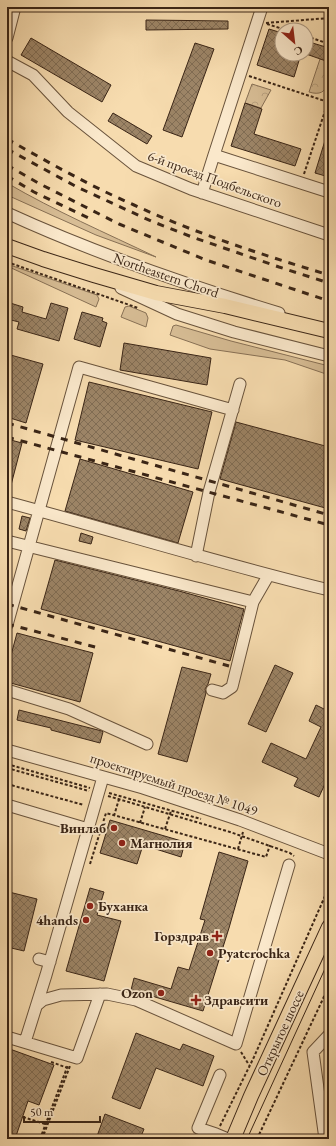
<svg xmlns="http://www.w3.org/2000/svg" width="336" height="1146" font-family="'EB Garamond',serif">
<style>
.grass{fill:#d7bd95;stroke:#887156}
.park{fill:url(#park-crowns);stroke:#887156}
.building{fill:url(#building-cross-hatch);stroke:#3a2516}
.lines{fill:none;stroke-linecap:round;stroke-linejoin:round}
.minor-casing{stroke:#69533c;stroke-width:13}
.major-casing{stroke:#3a2516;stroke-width:16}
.path{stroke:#3a2516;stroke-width:2;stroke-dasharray:3 2;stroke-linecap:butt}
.minor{stroke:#fae8cb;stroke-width:11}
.major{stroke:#f7dcaf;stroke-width:14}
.tram{stroke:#3a2516;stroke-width:1}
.rail{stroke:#3a2516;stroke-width:3;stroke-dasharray:7 7;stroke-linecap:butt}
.poi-dot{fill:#8f2418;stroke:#fae8cb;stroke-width:1.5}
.labels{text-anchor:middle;stroke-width:3.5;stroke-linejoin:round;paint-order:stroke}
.street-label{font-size:14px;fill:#3a2516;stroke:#fae8cb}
.poi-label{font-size:14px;font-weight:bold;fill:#3a2516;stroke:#fae8cb;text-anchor:end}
</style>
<defs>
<pattern id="park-crowns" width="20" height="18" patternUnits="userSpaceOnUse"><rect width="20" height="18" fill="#d7bd95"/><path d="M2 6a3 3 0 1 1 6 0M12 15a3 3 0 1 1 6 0" fill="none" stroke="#b9a280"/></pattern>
<pattern id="building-cross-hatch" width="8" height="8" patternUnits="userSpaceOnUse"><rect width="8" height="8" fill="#9c8466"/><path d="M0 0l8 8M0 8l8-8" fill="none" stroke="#806c53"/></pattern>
</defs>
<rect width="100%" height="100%" fill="#f7dcaf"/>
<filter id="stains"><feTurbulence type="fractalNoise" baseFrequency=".005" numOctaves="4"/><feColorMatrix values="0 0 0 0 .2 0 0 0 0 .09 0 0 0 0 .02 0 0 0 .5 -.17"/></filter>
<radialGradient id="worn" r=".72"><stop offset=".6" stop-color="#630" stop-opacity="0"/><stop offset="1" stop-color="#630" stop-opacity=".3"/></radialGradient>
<path class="grass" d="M7,183C55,211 106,233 156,257L96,235L7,195Z
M7,264L97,295L99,299L96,307L7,266Z
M129,306L146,313L148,318L146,327L121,317L125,307Z
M176,325L231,341L329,366V375L285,360L210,349L170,335L173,326Z"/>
<path class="park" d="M320,59L329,61C329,76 331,99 309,92Z
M252,84L271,90L261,108L245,103Z"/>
<path class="building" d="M146,20L228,21V29L146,30Z
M269,29L282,33V54H301L294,77L257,65Z
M31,38L111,85L102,102L21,55Z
M306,41L329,48V62L306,54Z
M195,43L214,49L182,137L163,130Z
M245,103L262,109L254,134L301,149L295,166L231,146Z
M113,113L152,136L147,144L108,121Z
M327,134H329V177L315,173Z
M7,302L23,307L22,312L46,319L51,303L68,308L59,341L17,329L19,322L7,319Z
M82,312L103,318L102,321L107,323L100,347L74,339Z
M124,343L211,358L207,385L120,370Z
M7,354L43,364L26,423L7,417Z
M89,382L212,412L198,469L75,440Z
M236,422L329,447V509L220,479Z
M7,439L22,443L10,489L7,488Z
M80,459L193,492L178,543L65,511Z
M22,516L30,518L26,531L19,529Z
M81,533L93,537L91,544L79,541Z
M55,560L179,591L244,609L230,661L41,609Z
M17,633L93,653L80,702L7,682V670Z
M275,665L293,673L266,732L248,724Z
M182,667L211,674L208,684L205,689L206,693L187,762L158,754Z
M316,705L328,711L329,710V775L319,797L294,786L298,778L262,762L271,743L306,759L321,727L309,721Z
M19,710L102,731L103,732L100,743L51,730V728L17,720Z
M110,820L185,842L181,857L143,845L137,864L100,853Z
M219,852L248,861L229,928L203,1011L131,990L134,978L171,989L178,967L189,970L205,920L200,919Z
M90,888L104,892L97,915L121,921L104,981L66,971Z
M9,892L37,899L24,951L7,947V900Z
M136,1033L180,1050L183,1044L214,1056L203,1086L156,1068L140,1109L112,1098Z
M7,1048L54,1065L39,1105L28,1101L15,1139H7Z
M105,1114L144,1129L140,1139H96Z"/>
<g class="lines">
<g class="minor-casing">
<path id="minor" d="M262,7L214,155L329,192
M7,38L15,7
M7,61L33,75L68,112L136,166L191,189L329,235
M202,193L214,155
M7,213C94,253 187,285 279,313
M121,288L177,314L234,332L329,356
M7,502C115,531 221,564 329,590
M7,541L253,602
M196,556L209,492L240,384
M7,625L79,367L233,410
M7,690L69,709L147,744
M212,690L223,693L232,687L253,602L268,576
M7,750L143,788L240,820L329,854
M7,805L88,829
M39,959L50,962
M37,1005L43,1000L61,995L107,994L136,1000L236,1044L289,865
M7,1037L77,1058L100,994
M25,1042L46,975L103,777
M220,1075L198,1128L216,1134L228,1139
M325,1139L313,1052L329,1035"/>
</g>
<g class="major-casing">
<path id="major" d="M7,246L43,259L94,275L156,293L225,306L329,331
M233,1139L251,1096L329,927"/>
</g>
<path class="path" d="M266,23L329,18
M267,24L286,30
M306,36L329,44
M249,76L328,102
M304,174L329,99
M7,262L138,308
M7,764L90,788
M7,768L89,791
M7,784L84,805
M109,793L201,819
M108,796L230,832L290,853L294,856
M114,816L119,799
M140,823L145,807
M165,829L171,811
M238,849L243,832
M90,864L106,813L266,857L270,845
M241,1052L249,1065
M51,1062L68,1068
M23,1117L45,1124
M220,1126L254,1057L329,887
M40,1139L68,1065
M42,1139L70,1066
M257,1139L329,986"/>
<use href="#minor" class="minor"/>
<use href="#major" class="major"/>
<path class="tram" d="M247,1139L329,960"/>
<path class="rail" d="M7,139C48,162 90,186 134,205C197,234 263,255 329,275
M7,149L77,187L151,221L192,237L279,267L329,283
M7,165L40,184L119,224L206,260L329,301
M7,176L34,192L93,220
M7,423L329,515
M7,437L329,525
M7,604L229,666
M7,624L99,648"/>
</g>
<g class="poi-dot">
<circle cx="114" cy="828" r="4"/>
<circle cx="122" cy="843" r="4"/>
<circle cx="90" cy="906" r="4"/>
<circle cx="86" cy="920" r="4"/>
<path d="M215 930h4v4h4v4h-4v4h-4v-4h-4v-4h4z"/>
<circle cx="210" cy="953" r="4"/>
<circle cx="161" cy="993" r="4"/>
<path d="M194 994h4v4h4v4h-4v4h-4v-4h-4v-4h4z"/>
</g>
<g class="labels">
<g class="street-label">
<text transform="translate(215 179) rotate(20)" y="5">6-й проезд Подбельского</text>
<text transform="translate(166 275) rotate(19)" y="5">Northeastern Chord</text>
<text transform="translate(174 784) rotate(18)" y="5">проектируемый проезд № 1049</text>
<text transform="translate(280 1033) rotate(-65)" y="5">Открытое шоссе</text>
</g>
<g class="poi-label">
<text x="106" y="833">Винлаб</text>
<text x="130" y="848" text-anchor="start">Магнолия</text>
<text x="98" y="911" text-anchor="start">Буханка</text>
<text x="78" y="925">4hands</text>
<text x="209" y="941">Горздрав</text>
<text x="218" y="958" text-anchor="start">Pyaterochka</text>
<text x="153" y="998">Ozon</text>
<text x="204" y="1005" text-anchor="start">Здравсити</text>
</g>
</g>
<rect width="336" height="1146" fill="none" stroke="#f7dcaf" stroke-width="24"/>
<rect x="8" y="8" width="320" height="1130" fill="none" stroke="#3a2516" stroke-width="2"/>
<rect x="12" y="12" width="312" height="1122" fill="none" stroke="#3a2516"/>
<g transform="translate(294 42) rotate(152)"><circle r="19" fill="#fae8cb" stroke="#ad9a83"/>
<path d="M0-3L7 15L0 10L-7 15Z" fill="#8f2418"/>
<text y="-6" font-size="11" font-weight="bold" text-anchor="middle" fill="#3a2516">С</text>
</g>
<path d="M24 1116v6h76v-6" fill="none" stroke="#3a2516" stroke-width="2"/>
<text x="30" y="1116" font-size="12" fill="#3a2516" stroke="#fae8cb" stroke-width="3" paint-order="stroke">50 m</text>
<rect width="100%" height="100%" filter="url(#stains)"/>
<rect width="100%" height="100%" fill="url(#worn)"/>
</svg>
